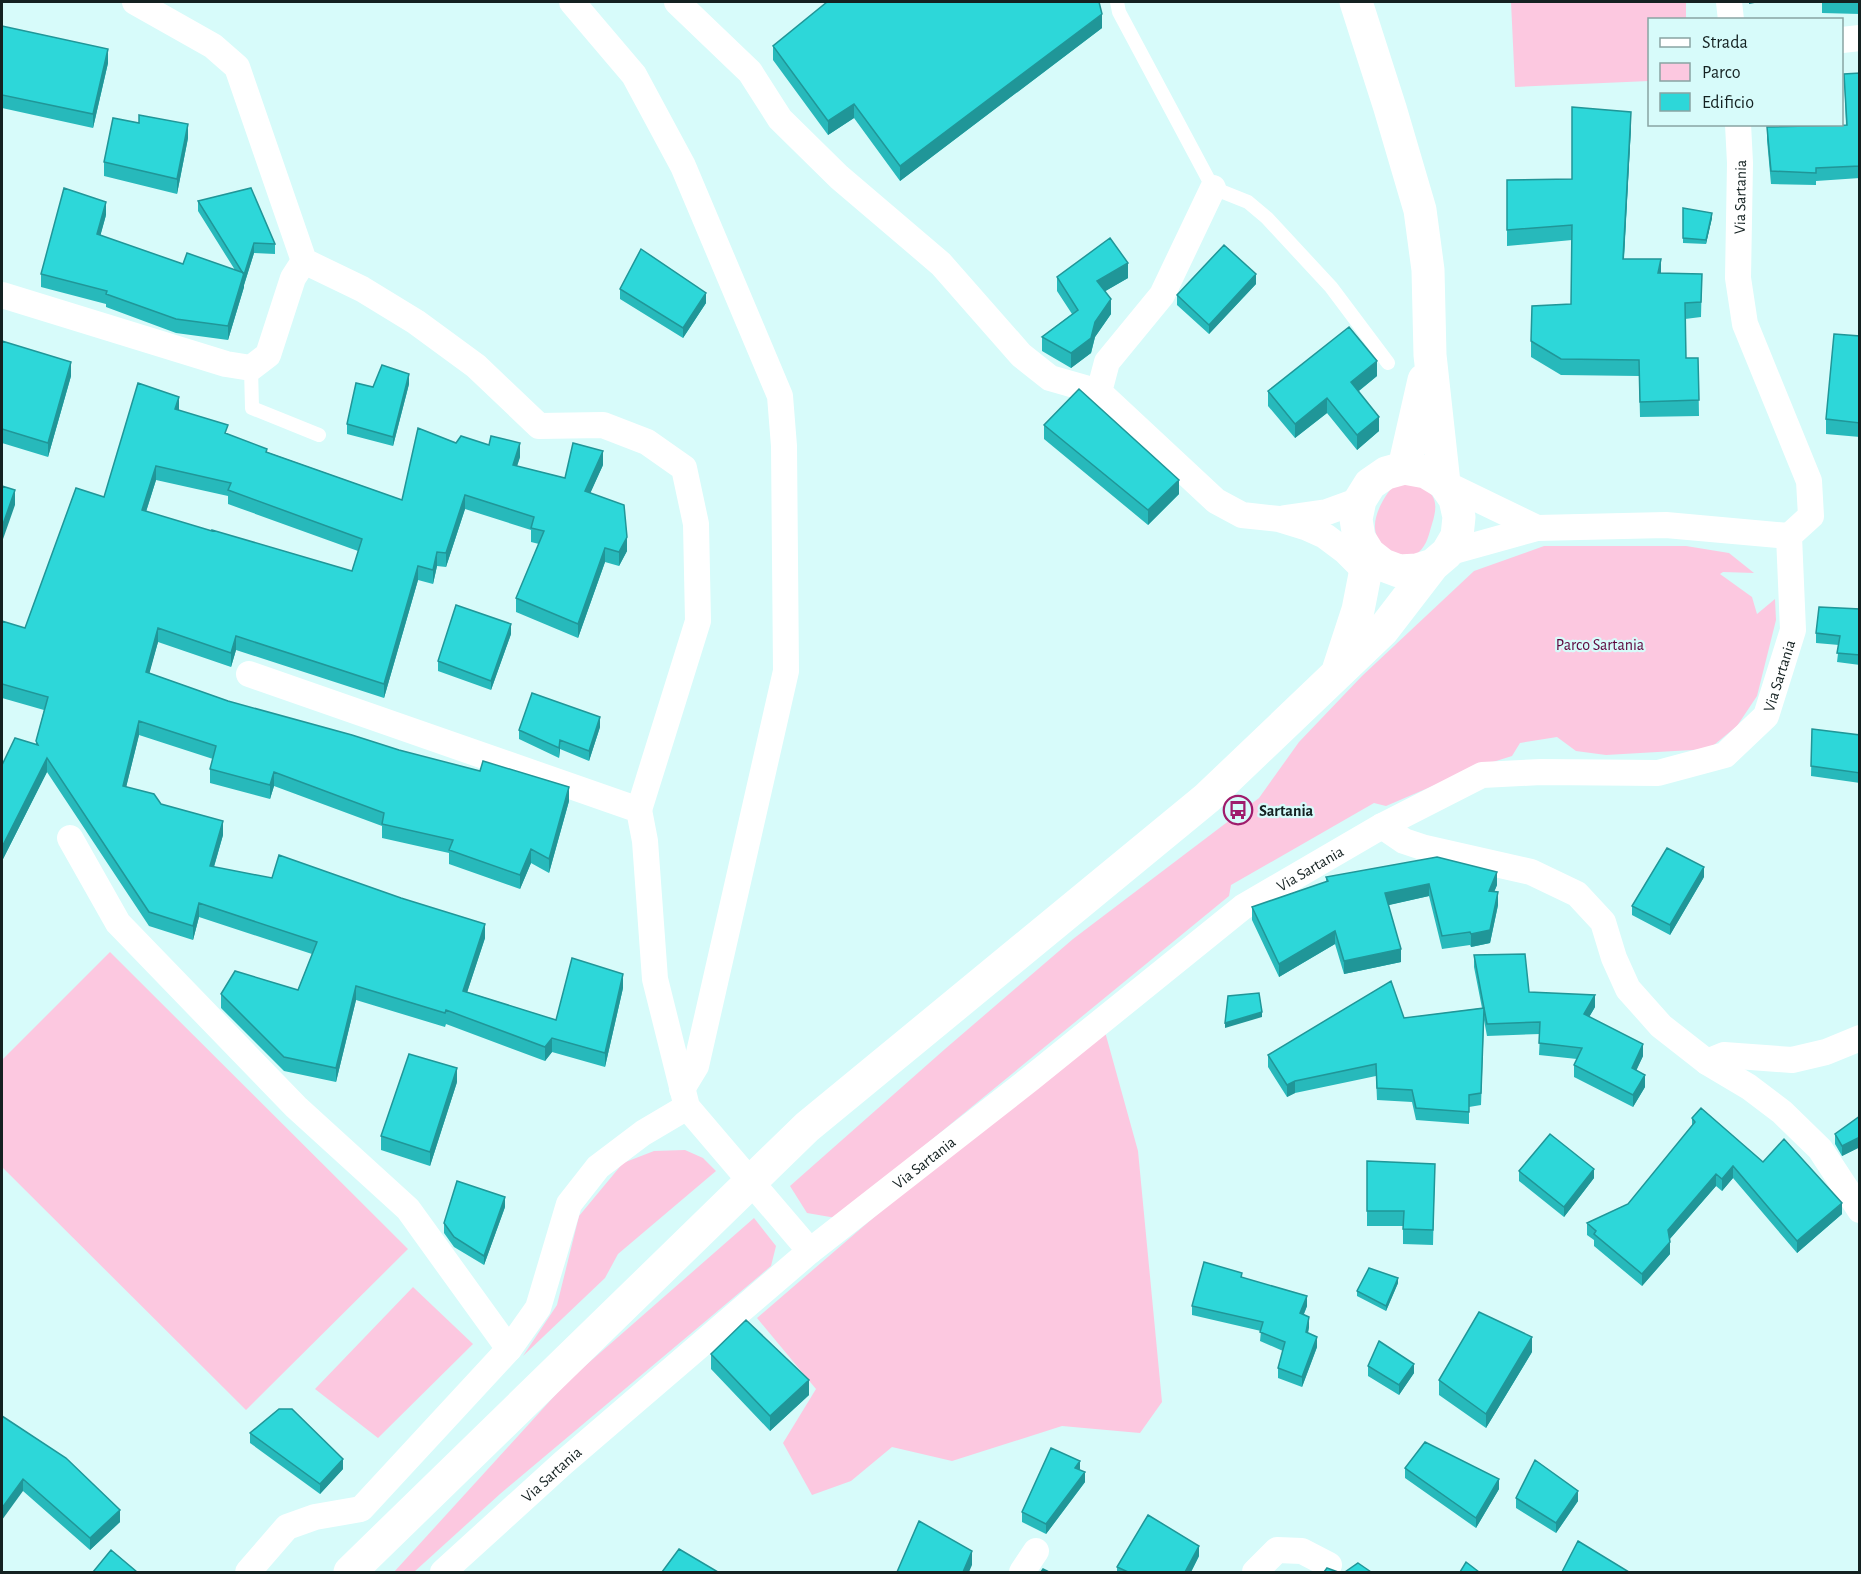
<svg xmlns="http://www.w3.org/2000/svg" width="1861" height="1574" font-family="'Alegreya Sans',sans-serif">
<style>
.green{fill:#fcc8e0}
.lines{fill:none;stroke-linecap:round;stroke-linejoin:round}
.service{stroke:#fff;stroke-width:14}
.minor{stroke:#fff;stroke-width:26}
.tertiary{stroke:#fff;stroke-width:33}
.wall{fill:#27b9bb;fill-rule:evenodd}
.shaded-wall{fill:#209698}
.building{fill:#2dd7d9;stroke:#209698;stroke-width:1.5;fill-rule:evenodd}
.labels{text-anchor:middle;stroke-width:4.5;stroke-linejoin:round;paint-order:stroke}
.street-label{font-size:16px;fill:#142121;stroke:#d7fbfa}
.park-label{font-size:16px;fill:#5c043c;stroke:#d7fbfa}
.poi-label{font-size:16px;font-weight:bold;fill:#142121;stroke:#d7fbfa;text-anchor:start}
</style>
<rect width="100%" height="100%" fill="#d7fbfa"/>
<path class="green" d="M1511,2H1686V19L1650,20L1649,81L1515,87Z
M1409,483C1434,490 1440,499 1432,524C1427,541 1427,545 1414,557L1387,555C1383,548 1378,541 1376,534C1371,518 1384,497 1393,486Z
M1544,546H1686L1729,553L1754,573L1723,572L1720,574L1752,597L1757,614L1775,599L1776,620L1757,696L1737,726L1709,749L1606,755L1576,751L1557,737L1520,743L1512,756L1477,767L1386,806L1374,803L1231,885L1229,896L836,1218L807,1213L790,1186L945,1049L1073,939L1259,798L1299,742L1362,676L1474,571Z
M110,952L408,1249L246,1410L2,1167V1060Z
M1102,1021L1138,1151L1162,1402L1140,1433L1062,1426L952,1461L892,1447L851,1481L812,1495L783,1443L816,1389L757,1318Z
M685,1150L703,1158L716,1171L618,1254L605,1278L523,1356L557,1305L579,1216L623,1163L654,1151Z
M754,1218L776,1246L771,1266L500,1494L414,1572H394L569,1380Z
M413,1287L473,1344L378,1438L315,1389Z"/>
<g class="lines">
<path class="service" d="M1117,2L1119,12L1213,188L1248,202L1267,218L1331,287L1388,363
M251,368L252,408L319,435"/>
<g class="minor">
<path d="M135,2L213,46L237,67L304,261L362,289L416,322L476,366L539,426L603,425L647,442L684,468L696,524L698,621L639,810"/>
<path d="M572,2L634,75L683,166L780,396L784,446L786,671L696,1066L682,1089"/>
<path d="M677,2L750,72L780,119L839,177L941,264L1021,355L1050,378L1099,392"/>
<path d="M1729,2L1731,20"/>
<path d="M1842,40L1860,38"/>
<path d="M1213,188L1162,295L1107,362L1099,392L1216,501L1242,515L1279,519L1305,527L1325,536L1345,551L1366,572"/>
<path d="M2,295L226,364L251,368L268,355L293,278L304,261"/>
<path d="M1444,483L1537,528"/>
<path d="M1285,518L1327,512L1360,500"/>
<path d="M1447,553L1537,528L1666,525L1789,536"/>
<path d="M249,674L639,810L645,841L655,979L687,1107L810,1251"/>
<path d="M1382,826L1404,841L1425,848L1531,872L1577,894L1603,922L1614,958L1628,989L1661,1026L1707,1062L1749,1087L1782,1112L1820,1149L1860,1210"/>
<path d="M70,838L118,923L296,1107L408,1209L509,1349"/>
<path d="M1707,1062L1724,1055L1792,1060L1826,1052L1860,1038"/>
<path d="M248,1572L287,1527L315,1517L361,1509L509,1349L538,1308L569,1204L598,1167L643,1133L687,1107"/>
<path id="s1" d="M443,1572L563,1463L810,1251L1030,1079L1243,907L1382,826L1482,775L1541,772L1658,773L1725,755L1766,716L1793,630L1789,536L1811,516L1809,481L1745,324L1738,278L1740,163L1738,124"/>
<path d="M1022,1572L1036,1551"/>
<path d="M1255,1572L1277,1550L1302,1551L1329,1565"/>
</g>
<path class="tertiary" d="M1356,2L1390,108L1420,210L1428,270L1430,355L1444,483
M1404,468L1424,380
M1338,671L1358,610L1369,554
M350,1572L807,1127L1207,798L1383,630L1433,565L1447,553L1457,536L1459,517L1455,499L1444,483L1426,472L1404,468L1386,473L1370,484L1360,500L1356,519L1359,538L1369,554L1383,565L1399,571L1417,570L1433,565"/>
</g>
<path class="wall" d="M1822,2H1860V14L1822,13Z
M2,26L108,63L93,128L2,108Z
M1102,28L900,181L854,118L828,135L773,60V46Z
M1860,73V178L1816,181V185L1771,184L1767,140V127L1846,125L1844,74Z
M1631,127L1624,259L1661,273L1702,274L1701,317L1685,319L1686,358H1698L1699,416L1640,417L1639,376L1561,375L1531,357V341L1571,304L1572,240L1507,246V180L1572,179Z
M188,138L177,194L104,176V162Z
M198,201L275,244V254L254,253L244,285V284V287L228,340L176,333L106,307V304L41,287V274L106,215L100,236L183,264L235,270L198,211Z
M1683,208L1712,218L1706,244L1683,243Z
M1057,277L1128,278L1105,291L1111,314L1095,337L1091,353L1071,368L1042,351V337L1072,314L1057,291Z
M1256,284L1209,334L1177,305V295Z
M620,289L706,303L683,338L620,299Z
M1860,336V437L1826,434V419Z
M2,341L71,376L48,457L2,443Z
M1377,376L1359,391L1379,431L1357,450L1327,413L1295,438L1268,406V391Z
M409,384L393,446L347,434V424L373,387Z
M179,411L267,452L402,500L456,443L520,457L517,466L565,478L603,465L590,493L627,551L619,566L605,562L578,638L516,612V598L539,544L531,542V530L465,509L446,567L437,566L433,584L418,580L384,698L236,650L231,667L158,642L149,673L228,701L569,801L549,873L531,863L520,889L449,864V853L382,838V826L274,786L270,799L210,783V769L213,759L139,735L126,787L223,835L214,867L485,938L467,992L556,1020L623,988L605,1067L552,1052L545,1061L446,1024L445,1027L356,1000L336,1082L284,1071L221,1008V994L298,990L312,954L199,917L193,940L149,926L47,772L2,861V764V765L36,744V741L44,710L2,698V624L25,628L104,497ZM156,480L228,496V504L358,551L352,571L146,512Z
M1044,425L1179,494L1148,525L1044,439Z
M1860,609V665L1837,662L1839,645L1816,643V633Z
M511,634L491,690L438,671V661Z
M600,727L589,761L560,749L559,758L519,739V730Z
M1812,729L1860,735V783L1811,776Z
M1326,877L1497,885L1494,892L1498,905L1490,943L1471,947L1470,945L1442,949L1429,896L1388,905L1401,962L1344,974L1335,944L1279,977L1252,920V907L1326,882Z
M1704,877L1670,935L1632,915V906Z
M1474,955L1529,992L1595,1007L1589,1017L1643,1056L1636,1070L1645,1087L1633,1107L1574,1077V1065L1577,1059L1539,1055L1540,1034L1487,1036L1484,1020L1481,1105L1469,1107V1124L1416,1120L1412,1102L1377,1100L1376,1076L1295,1093L1287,1097L1268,1067V1055L1404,1018L1482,1008L1474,967Z
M457,1082L430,1166L381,1150V1136Z
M1860,1116V1147L1842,1156L1835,1144V1134Z
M1692,1118L1763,1162L1842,1214L1797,1253L1733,1178L1722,1191L1716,1186L1669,1240L1670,1254L1642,1286L1594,1246V1240L1587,1235V1223L1628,1204L1692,1127Z
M1367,1161L1435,1164L1433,1245L1403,1244V1226H1367Z
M1519,1171L1594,1178L1564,1217L1519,1181Z
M505,1207L484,1265L454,1247L444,1233V1223Z
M1242,1277L1307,1306L1304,1314L1309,1327L1308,1333L1317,1347L1302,1387L1278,1378V1368L1283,1351L1260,1341L1261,1331L1192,1315V1306Z
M1398,1283L1386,1311L1357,1296V1291Z
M1532,1352L1486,1428L1439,1395V1380Z
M711,1354L809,1395L770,1431L711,1369Z
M1368,1366L1414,1373L1399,1395L1368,1376Z
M2,1416L120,1522L90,1550L23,1491Z
M250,1433L343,1469L320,1494L250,1443Z
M1405,1468L1499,1489L1476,1528L1405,1478Z
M1080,1470L1085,1482L1046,1534L1022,1522V1512Z
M1516,1498L1578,1501L1556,1533L1516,1508Z
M1199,1556L1191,1572H1117V1567Z"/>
<path class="shaded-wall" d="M1749,2H1760L1749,4Z
M1102,14V28L900,181V166Z
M108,49V63L93,128V114Z
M854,104V118L828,135V121Z
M1631,112V127L1623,274V259Z
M188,124V138L177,194V179Z
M106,202V215L97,248V234Z
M1712,213V218L1706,244V240Z
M254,243V253L244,285V275Z
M1661,259V275L1658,273Z
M1128,263V278L1097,296V281Z
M244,273V287L228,340V326Z
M1256,274V284L1209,334V325Z
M706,293V303L683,338V328Z
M1111,299V314L1095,337L1091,353L1071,368V353L1095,322Z
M1377,361V376L1351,397V382Z
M71,362V376L48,457V443Z
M409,374V384L393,446V437Z
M179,397V411L175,409Z
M1327,398V413L1295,438V424Z
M1379,417V431L1357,450V435Z
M520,443V457L513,478V465Z
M603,451V465L585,505V491Z
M156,466V480L142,524V510Z
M1179,480V494L1148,525V510Z
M15,490V505L2,542V527Z
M465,495V509L446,567V553Z
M627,537V551L619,566V552Z
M605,548V562L578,638V624Z
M437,552V566L433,584V570Z
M418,566V580L384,698V684Z
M511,624V634L491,690V681Z
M158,628V642L146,686V672Z
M236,636V650L231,667V653Z
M600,717V727L589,761V751Z
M139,721V735L123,800V786Z
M560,740V749L559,758V748Z
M47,758V772L2,861V847Z
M274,772V786L270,799V785Z
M569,787V801L549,873V859Z
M223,821V835L210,880V866Z
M531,849V863L520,889V875Z
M1704,867V877L1670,935V925Z
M1497,872V885L1489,904V891Z
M1429,884V896L1385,906V893Z
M1498,892V905L1490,943L1471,947V934Z
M199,903V917L193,940V926Z
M485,924V938L463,1005V991Z
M1335,931V944L1279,977V964Z
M1401,949V962L1344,974V961Z
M623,974V988L605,1067V1053Z
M356,986V1000L336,1082V1068Z
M1595,995V1007L1584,1026V1014Z
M1262,1012V1017L1225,1028V1023Z
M552,1038V1052L545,1061V1047Z
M1643,1044V1056L1632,1080V1068Z
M457,1068V1082L430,1166V1152Z
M1645,1075V1087L1633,1107V1095Z
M1295,1081V1093L1287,1097V1085Z
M1860,1137V1147L1842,1156V1146Z
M1733,1166V1178L1722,1191V1179Z
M1594,1169V1178L1564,1217V1207Z
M1716,1174V1186L1668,1241V1230Z
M505,1197V1207L484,1265V1256Z
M1842,1203V1214L1797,1253V1241Z
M1670,1242V1254L1642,1286V1274Z
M1398,1278V1283L1386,1311V1306Z
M1307,1296V1306L1300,1323V1313Z
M1309,1317V1327L1306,1342V1332Z
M1317,1337V1347L1302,1387V1377Z
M1532,1337V1352L1486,1428V1414Z
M1414,1364V1373L1399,1395V1385Z
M809,1380V1395L770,1431V1416Z
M343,1459V1469L320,1494V1484Z
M1080,1461V1471L1075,1468Z
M1085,1472V1482L1046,1534V1524Z
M23,1479V1491L2,1520V1508Z
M1499,1479V1489L1476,1528V1518Z
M1578,1491V1501L1556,1533V1523Z
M120,1510V1522L90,1550V1538Z
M1199,1546V1556L1191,1572H1185Z
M972,1551V1565L969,1572H963Z"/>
<path class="building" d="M827,2H1099L1102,14L900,166L854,104L828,121L773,46Z
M2,26L108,49L93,114L2,95Z
M1860,73V166L1816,168V173L1771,171L1767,127L1847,125L1844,74Z
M1572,107L1631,112L1623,259H1661L1658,273L1702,274L1701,302L1685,303L1686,358H1698L1699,400L1640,402L1639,360L1561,359L1531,341L1532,306L1571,304L1572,225L1507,230V180L1572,179Z
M139,115L188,124L177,179L104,162L113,118L139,123Z
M64,188L106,202L97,234L183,264L187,253L244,273L228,326L176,319L106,294L107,291L41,274Z
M251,188L275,244L254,243L244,275L198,201Z
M1683,208L1712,213L1706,240L1683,238Z
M1110,238L1128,263L1097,281L1111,299L1095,322L1091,338L1071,353L1042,337L1078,310L1057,277Z
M1224,245L1256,274L1209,325L1177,295Z
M641,249L706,293L683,328L620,289Z
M1349,327L1377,361L1351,382L1379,417L1357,435L1327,398L1295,424L1268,391Z
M1834,334L1860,336V423L1826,419Z
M2,341L71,362L48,443L2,429Z
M382,365L409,374L393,437L347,424L356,383L373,387Z
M138,383L179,397L175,409L228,425L225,433L267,449L266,452L402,500L418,428L456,443L461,436L489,445L491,436L520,443L513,465L565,478L573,443L603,451L585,491L624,505L627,537L619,552L605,548L578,624L516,598L544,531L531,528L534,517L465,495L446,553L437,552L433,570L418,566L384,684L236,636L231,653L158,628L146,672L228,701L352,735L399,750L480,771L483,761L569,787L549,859L531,849L520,875L449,850L453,840L382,824L384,813L274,772L270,785L210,769L216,746L139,721L123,786L154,794L161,804L223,821L210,866L272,878L279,855L401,898L485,924L463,991L556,1020L572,958L623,974L605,1053L552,1038L545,1047L446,1010L445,1013L356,986L336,1068L284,1057L221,994L235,971L298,990L317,942L199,903L193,926L149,912L47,758L2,847V764V765L15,738L38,745L36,741L48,697L2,684V621L25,628L76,488L104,497ZM156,466L231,483L228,490L362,539L352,571L212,530V531L142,510Z
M1079,389L1179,480L1148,510L1044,425Z
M2,486L15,490L2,527Z
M456,605L511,624L491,681L438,661Z
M1819,607L1860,609V655L1837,653L1840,636L1816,633Z
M532,693L600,717L589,751L560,740L559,748L519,730Z
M1812,729L1860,735V773L1811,766Z
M1667,848L1704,867L1670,925L1632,906Z
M1437,857L1497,872L1489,891L1498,892L1490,930L1471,934L1470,932L1442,936L1429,884L1385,893L1401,949L1344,961L1335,931L1279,964L1252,907L1328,881L1326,877Z
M1525,954L1529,992L1595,995L1584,1014L1643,1044L1632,1068L1645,1075L1633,1095L1574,1065L1582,1048L1539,1043L1540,1022L1487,1024L1484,1008L1481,1093L1469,1095V1112L1416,1108L1412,1090L1377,1088L1376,1064L1295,1081L1287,1085L1268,1055L1391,981L1404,1018L1484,1008L1474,955Z
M1259,993L1262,1012L1225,1023L1228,996Z
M409,1054L457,1068L430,1152L381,1136Z
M1701,1108L1763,1162L1784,1139L1842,1203L1797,1241L1733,1166L1722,1179L1716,1174L1668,1230L1670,1242L1642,1274L1594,1234L1596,1231L1587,1223L1628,1204L1695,1122L1692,1118Z
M1860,1116V1137L1842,1146L1835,1134Z
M1550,1134L1594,1169L1564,1207L1519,1171Z
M1367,1161L1435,1164L1433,1230L1403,1229L1404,1211H1367Z
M457,1181L505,1197L484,1256L454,1237L444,1223Z
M1204,1262L1242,1273L1241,1277L1307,1296L1300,1313L1309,1317L1306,1332L1317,1337L1302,1377L1278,1368L1285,1342L1260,1332L1263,1322L1192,1306Z
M1369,1268L1398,1278L1386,1306L1357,1291Z
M1479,1312L1532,1337L1486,1414L1439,1380Z
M746,1320L809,1380L770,1416L711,1354Z
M1379,1341L1414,1364L1399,1385L1368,1366Z
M279,1409H292L343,1459L320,1484L250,1433Z
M2,1416L66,1458L120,1510L90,1538L23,1479L2,1508Z
M1425,1442L1499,1479L1476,1518L1405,1468Z
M1051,1448L1080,1461L1075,1468L1085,1472L1046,1524L1022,1512Z
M1535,1460L1578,1491L1556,1523L1516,1498Z
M1148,1515L1199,1546L1185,1572H1128L1117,1567Z
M919,1521L972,1551L963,1572H897Z
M1578,1541L1629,1572H1562Z
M679,1549L718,1572H662Z
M111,1550L137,1572H93Z
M1466,1562L1479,1572H1460Z
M1358,1563L1371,1572H1345Z
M1327,1568L1338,1572H1324Z
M1043,1569L1049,1572H1041Z"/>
<defs>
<g id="bus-ring" transform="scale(1.5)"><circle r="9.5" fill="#d7fbfa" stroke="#9f1c6c" stroke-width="1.5"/><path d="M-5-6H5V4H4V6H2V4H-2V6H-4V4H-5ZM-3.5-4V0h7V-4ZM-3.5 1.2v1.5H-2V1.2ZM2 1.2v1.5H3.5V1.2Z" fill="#9f1c6c"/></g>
</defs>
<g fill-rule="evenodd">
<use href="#bus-ring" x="1238" y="810"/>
</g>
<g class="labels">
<g class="street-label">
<text dy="6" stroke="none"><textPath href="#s1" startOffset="2162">Via Sartania</textPath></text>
<text dy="6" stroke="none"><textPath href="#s1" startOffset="1658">Via Sartania</textPath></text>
<text dy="6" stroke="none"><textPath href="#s1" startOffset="1118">Via Sartania</textPath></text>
<text dy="6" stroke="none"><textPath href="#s1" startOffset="632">Via Sartania</textPath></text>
<text dy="6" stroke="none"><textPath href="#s1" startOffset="146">Via Sartania</textPath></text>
</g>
<g class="park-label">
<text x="1600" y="650">Parco Sartania</text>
</g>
<g class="poi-label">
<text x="1259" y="816">Sartania</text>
</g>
</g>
<rect width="1861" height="1574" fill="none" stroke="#142121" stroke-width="6"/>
<rect x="1648" y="18" width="195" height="108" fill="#d7fbfa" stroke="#89a4a3" stroke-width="1.5"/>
<rect x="1660" y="38" width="30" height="9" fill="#ffffff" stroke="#89a4a3" stroke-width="1.5"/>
<text x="1702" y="48" font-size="18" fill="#142121">Strada</text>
<rect x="1660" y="63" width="30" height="18" fill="#fcc8e0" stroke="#89a4a3" stroke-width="1.5"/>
<text x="1702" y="78" font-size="18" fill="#142121">Parco</text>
<rect x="1660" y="93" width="30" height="18" fill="#2dd7d9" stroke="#89a4a3" stroke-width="1.5"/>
<text x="1702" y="108" font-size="18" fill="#142121">Edificio</text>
</svg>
